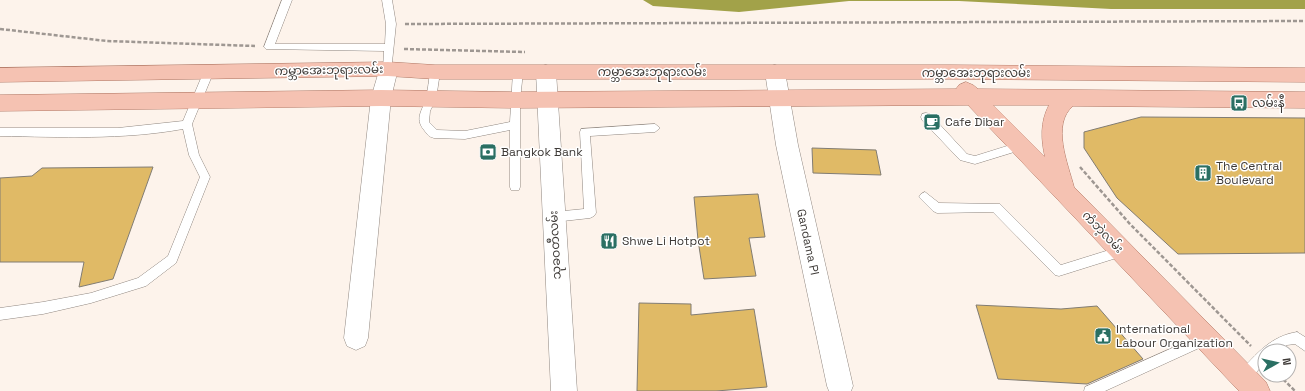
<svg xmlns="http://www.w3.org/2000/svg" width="1305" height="391" font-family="'Space Grotesk','Noto Sans Myanmar',sans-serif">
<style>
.water{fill:#a2a249}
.building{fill:#e0ba66;stroke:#817c73}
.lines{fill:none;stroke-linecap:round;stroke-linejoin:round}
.lane-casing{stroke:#908780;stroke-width:1}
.street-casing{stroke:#908780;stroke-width:1}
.primary-casing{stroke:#b17865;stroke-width:1}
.path{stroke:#9e9792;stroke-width:2.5;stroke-dasharray:4 2;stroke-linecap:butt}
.lane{fill:#fff;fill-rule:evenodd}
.street{fill:#fff;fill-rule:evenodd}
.primary{fill:#f5c2b2;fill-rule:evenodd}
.labels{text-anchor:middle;stroke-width:3;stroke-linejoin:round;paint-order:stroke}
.street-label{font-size:12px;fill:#3e3a37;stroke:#fff}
.poi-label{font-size:12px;fill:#3e3a37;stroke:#fff;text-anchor:start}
</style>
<rect width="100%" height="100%" fill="#fdf3eb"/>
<path class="water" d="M643,0H1305V9H1111L959,1H849L739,12L653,6Z"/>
<path class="building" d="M1141,117L1305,118V253L1178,254L1117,198L1084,148V132Z
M812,148L876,150L881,175L813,173Z
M153,167L113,279L79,287L84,262H0V178L32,176L42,168Z
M758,194L765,237L749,238L756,276L704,279L698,240L694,197Z
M639,303L691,304V315L754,309L767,387L716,391H637Z
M976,305L1061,309L1097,306L1143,359L1087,384L998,379Z"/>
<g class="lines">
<g class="lane-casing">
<path id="lane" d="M282,0H292L275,44H385L386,24L382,0H392L396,24L391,72L388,73L383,69L384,51L266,49L264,47Z
M209,67L214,71L192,124L199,155L210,177L176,263L146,286L91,303L43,314L0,320V308L43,302L91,293L138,278L168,256L200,177L189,155L183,129C122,140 61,137 0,136V128H118L183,121L204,71Z
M435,68L440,72L436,99L430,111L429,122L437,130L465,131L510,122L513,72L518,68L521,69L523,72L520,100V187L519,190H511L510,187V130L465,139L434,138C429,137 427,134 424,130C414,118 423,110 426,98C428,89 429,80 430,72Z
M926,113L930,114L967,154L975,156L1020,142L1025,146L1024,149L975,164L960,160L922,120L921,117L922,114Z
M655,124L660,128L655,132L590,136L596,213L594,216L590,218L554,222L550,220L548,217L550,214L554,212L584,209L580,132L581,129Z
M925,192L939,203L1000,204L1061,265L1122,246L1126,247L1128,251L1126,255L1059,276L1055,275L993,212L937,213L933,211L919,197L921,194Z
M1297,332L1305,337V351L1295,344L1287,345L1279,351H1265V362L1249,381L1244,383L1239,381L1238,377L1239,373C1256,354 1271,336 1297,332Z
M1206,333L1210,335L1212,339L1210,343L1105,391H1084L1085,387Z"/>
</g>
<g class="street-casing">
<path id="street" d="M388,62L395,64L398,69L391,98L368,338L365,346L356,350L347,346L344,338L371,98L381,64Z
M546,65L553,67L556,72L577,391H551L536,72L539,67Z
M775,65L782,67L785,72L798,145L853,386L851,391H829L827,386L776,145L765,72L768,67Z"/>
</g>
<g class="primary-casing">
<path id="primary" d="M388,62L435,65H950L1305,68V82L950,79H435L388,76L0,82V68Z
M966,82L973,85L978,89L1305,92V108L1073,106C1051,124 1068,164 1074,187L1266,382L1270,391H1239L968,105L515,108L381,106L0,111V95L381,90L515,92L956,89L959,85ZM993,105H1049C1040,122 1041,140 1045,157Z"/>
</g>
<path class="path" d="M405,24L1305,21
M0,29L107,41L255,46
M404,49L525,52
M1080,167L1129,223L1251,346
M1279,375L1295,391"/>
<use href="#lane" class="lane"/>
<use href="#street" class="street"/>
<use href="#primary" class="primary"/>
</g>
<defs>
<g id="bus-square" transform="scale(0.9)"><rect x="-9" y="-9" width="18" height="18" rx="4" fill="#2a6f63" stroke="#fff"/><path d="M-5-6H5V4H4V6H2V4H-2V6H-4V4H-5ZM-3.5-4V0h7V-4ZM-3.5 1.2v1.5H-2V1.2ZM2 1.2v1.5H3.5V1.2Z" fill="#fff"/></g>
<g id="cafe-square" transform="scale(0.9)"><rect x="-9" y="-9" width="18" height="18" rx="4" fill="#2a6f63" stroke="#fff"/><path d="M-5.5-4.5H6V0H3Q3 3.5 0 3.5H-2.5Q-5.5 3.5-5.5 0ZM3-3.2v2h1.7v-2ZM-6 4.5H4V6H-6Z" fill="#fff"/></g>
<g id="bank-square" transform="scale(0.9)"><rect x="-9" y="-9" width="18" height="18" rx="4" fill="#2a6f63" stroke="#fff"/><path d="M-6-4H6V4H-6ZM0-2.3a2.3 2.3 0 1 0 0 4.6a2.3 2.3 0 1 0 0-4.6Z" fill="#fff"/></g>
<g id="building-square" transform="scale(0.9)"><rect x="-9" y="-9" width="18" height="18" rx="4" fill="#2a6f63" stroke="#fff"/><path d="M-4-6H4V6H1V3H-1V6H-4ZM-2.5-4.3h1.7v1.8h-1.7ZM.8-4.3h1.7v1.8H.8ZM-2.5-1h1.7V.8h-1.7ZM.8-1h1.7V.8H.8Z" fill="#fff"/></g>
<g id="restaurant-square" transform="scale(0.9)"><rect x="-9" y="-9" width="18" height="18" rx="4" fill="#2a6f63" stroke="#fff"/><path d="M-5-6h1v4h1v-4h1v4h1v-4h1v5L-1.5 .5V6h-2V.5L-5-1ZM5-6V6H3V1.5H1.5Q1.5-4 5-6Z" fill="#fff"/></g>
<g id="civic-square" transform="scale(0.9)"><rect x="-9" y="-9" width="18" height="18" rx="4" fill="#2a6f63" stroke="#fff"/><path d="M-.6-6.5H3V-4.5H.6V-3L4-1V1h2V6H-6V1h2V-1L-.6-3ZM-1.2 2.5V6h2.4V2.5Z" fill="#fff"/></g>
</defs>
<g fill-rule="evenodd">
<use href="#bus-square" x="1239" y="103"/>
<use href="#cafe-square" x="932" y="122"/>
<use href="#bank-square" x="488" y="152"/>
<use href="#building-square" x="1203" y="173"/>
<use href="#restaurant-square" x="609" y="241"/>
<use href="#civic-square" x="1103" y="336"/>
</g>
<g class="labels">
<g class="street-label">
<text transform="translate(329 70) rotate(-1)" y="4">ကမ္ဘာအေးဘုရားလမ်း</text>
<text x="652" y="76">ကမ္ဘာအေးဘုရားလမ်း</text>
<text x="976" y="77">ကမ္ဘာအေးဘုရားလမ်း</text>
<text transform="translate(1103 232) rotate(46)" y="4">ကံဘဲ့လမ်း</text>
<text transform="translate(808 242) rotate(78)" y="4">Gandama Pl</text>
<text transform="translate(555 245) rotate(-93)" y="4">သုခဝတီလမ်း</text>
</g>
<g class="poi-label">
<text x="1252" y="107">လမ်းနီ</text>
<text x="945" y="126">Cafe Dibar</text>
<text x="501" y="156">Bangkok Bank</text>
<text x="1216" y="170">The Central<tspan x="1216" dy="14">Boulevard</tspan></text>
<text x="622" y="245">Shwe Li Hotpot</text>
<text x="1116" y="333">International<tspan x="1116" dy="14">Labour Organization</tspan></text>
</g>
</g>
<g transform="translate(1277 363) rotate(82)"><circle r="19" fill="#ffffff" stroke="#b2b0af"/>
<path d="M0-3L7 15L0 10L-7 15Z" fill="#2a6f63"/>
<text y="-6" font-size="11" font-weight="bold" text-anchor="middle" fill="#3e3a37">N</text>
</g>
</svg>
